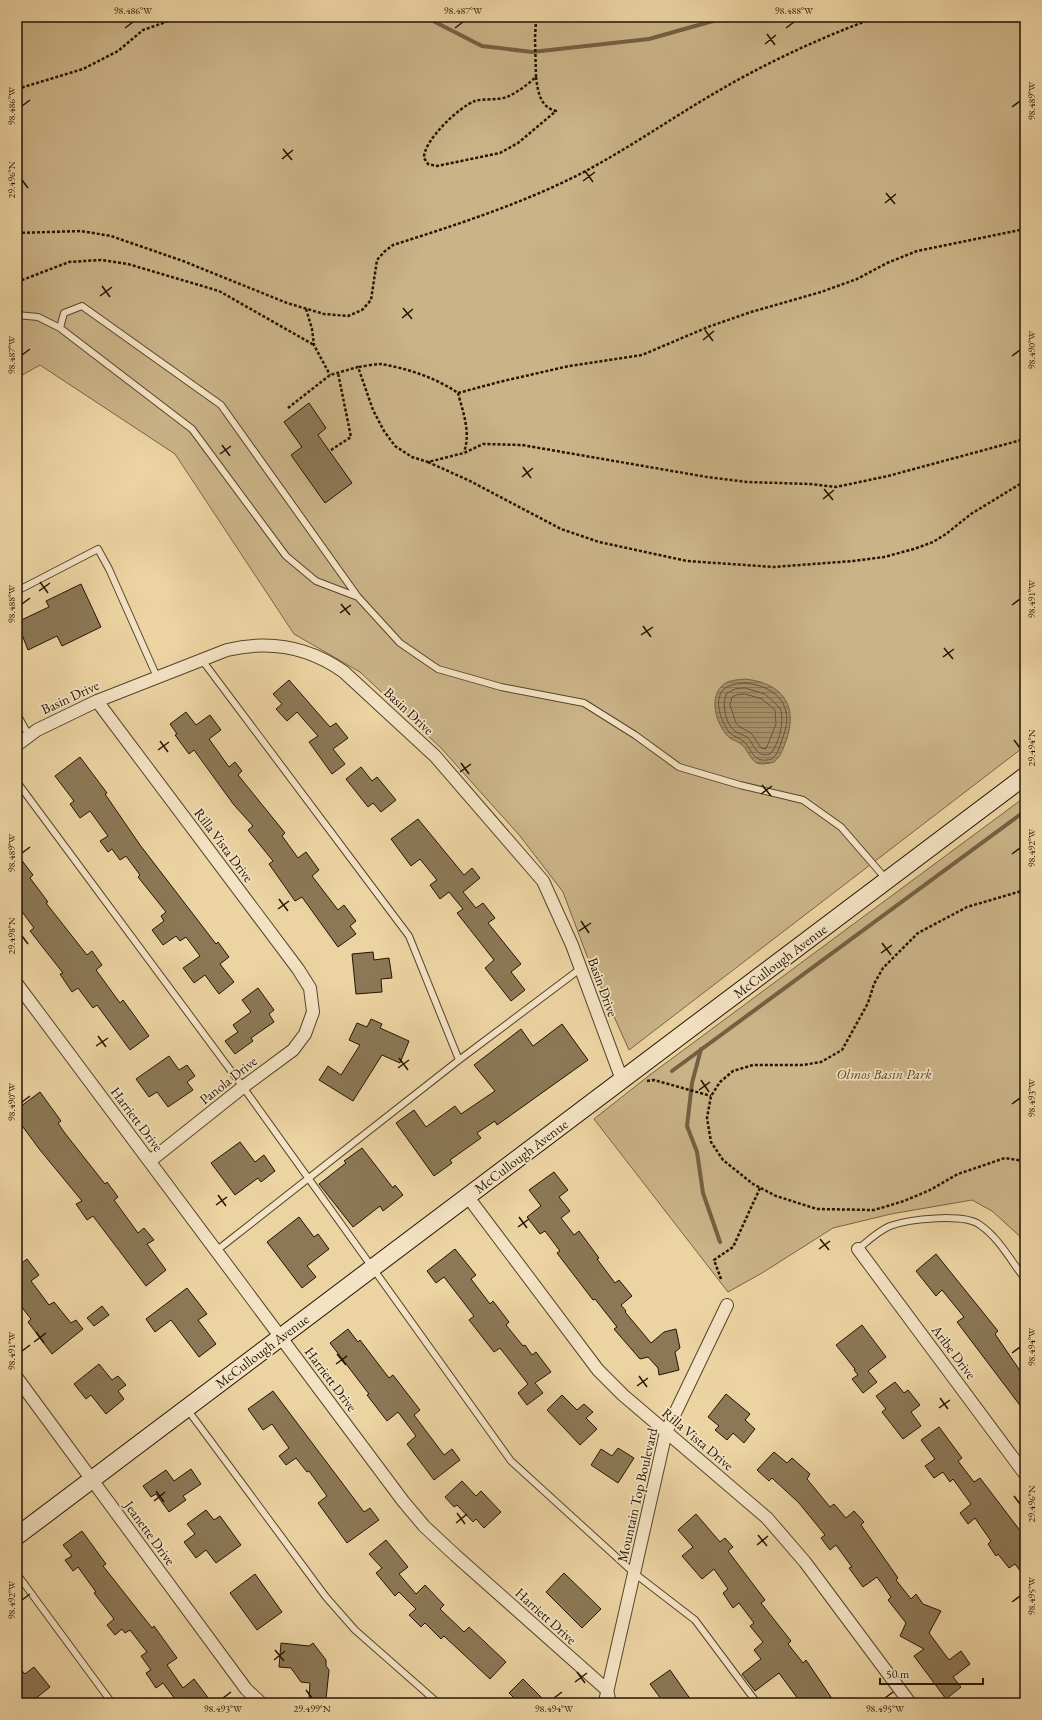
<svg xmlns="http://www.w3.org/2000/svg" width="1042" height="1720" font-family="'EB Garamond',serif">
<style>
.green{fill:#cab387;stroke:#766445}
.water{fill:url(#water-rules);stroke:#736042}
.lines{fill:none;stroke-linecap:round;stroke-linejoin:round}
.shore{stroke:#665438;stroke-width:1}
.stream{stroke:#736042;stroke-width:4}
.building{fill:#8c7856;stroke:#231503}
.service-casing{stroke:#55442b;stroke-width:8}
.minor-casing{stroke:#55442b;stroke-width:14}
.secondary-casing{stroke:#231503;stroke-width:19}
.path{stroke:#231503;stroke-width:2.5;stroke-dasharray:3 2;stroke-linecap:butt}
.service{stroke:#f3e2c3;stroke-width:6}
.minor{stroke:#f3e2c3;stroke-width:12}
.secondary{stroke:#f3e2c3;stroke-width:17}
.ticks{fill:none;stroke:#231503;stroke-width:1.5}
.labels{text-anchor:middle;stroke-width:3.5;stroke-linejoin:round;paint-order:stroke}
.street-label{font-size:14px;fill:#231503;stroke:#f3e2c3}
.park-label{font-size:14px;font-style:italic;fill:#55442b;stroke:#f3e2c3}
.neatline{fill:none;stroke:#231503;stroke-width:1.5}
.ticks-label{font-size:10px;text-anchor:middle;fill:#231503}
</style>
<defs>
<pattern id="water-rules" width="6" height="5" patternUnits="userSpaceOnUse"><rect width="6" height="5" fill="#a8926c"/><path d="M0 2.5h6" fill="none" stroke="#887657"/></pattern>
</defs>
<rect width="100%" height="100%" fill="#ecd3a2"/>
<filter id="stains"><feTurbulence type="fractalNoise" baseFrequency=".005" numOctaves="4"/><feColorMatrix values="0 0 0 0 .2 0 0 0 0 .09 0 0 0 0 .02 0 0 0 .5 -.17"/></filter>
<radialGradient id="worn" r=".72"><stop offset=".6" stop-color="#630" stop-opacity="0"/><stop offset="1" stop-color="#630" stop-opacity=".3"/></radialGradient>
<path class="green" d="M17,17H1025V746L629,1050L587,956L563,892L520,836L441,748L360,672L294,634L175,454L40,365L17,378Z
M1025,797V1241L992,1211L972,1200L891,1214L833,1228L762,1273L728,1292L594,1119L651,1074Z"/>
<path class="water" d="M745,679C782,683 799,705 786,741C783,749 781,756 774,762C749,769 754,756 741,744C736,740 730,740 726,734C716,722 709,698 722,686C727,680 737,680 745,679Z"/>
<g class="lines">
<path class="shore" d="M745,683C777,686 795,706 783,737C780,745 779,753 772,759C753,764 754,752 744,742C739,737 733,737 729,732C721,722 713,699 724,689C730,684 738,684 745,683Z
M745,688L765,694L780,708C785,720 779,745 770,754C755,758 755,744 747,737C744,735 739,734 736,732C725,724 722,705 726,694L735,689Z
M745,694L762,699L775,710L776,724L766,749L761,748L751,733L740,727L736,723L730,705L732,697L736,695Z"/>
<path class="stream" d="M429,17L435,22L482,46L532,52L649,39L727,17
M701,1049L692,1083L687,1126L697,1152L703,1193L720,1242
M672,1071L1025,811"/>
</g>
<path class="building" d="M309,403L326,428L318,435L352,483L325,503L291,455L302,447L284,422Z
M81,584L101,627L62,646L57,636L28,650L17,622L49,607L46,601Z
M289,680L330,727L336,723L348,738L333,749L345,764L332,774L309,742L318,736L297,712L287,721L276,709L282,704L273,694Z
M186,712L196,725L210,715L221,730L209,739L229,767L235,762L242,771L238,775L285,833L282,836L298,858L306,852L319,870L312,876L338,910L344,905L356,921L350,926L356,934L338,947L302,897L295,901L269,864L273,861L248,830L253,826L234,805L194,750L189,754L175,735L177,734L170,724Z
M80,757L107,793L105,794L140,845L216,944L218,942L229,957L220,964L234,982L219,994L205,975L194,983L183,968L200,956L186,937L180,941L176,936L163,945L152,930L164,921L161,916L166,912L138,877L140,875L126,856L120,860L112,849L108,852L100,841L108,836L90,811L80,818L70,804L74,801L55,776Z
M361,767L372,781L377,777L396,800L381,812L373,803L368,807L346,779Z
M418,819L464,875L472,868L480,878L463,892L476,908L483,903L495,918L488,923L521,964L511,972L525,990L511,1001L485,968L494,960L457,913L463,909L449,892L440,899L430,885L437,880L420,859L411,866L391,839Z
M17,854L33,875L30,878L48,902L46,903L87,955L92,951L102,965L96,970L120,1003L123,1000L149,1036L130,1050L97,1005L93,1008L78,988L72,992L60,974L63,973L30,931L34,928L17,905Z
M373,952L374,960L389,958L392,978L381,979L382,992L356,994L352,954Z
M258,988L274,1010L269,1014L274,1022L251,1038L253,1041L235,1054L225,1041L238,1032L233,1025L251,1012L242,1000Z
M371,1019L382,1024L380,1028L409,1041L400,1063L382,1055L353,1101L319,1080L328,1066L341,1075L360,1045L349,1040L357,1023L367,1027Z
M562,1024L588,1060L497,1125L495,1121L477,1133L481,1138L450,1160L452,1163L434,1176L396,1123L414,1110L426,1127L455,1106L461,1114L495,1091L474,1065L521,1029L533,1046Z
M169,1056L179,1070L187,1065L195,1076L187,1082L193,1090L168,1107L157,1092L149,1097L136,1079Z
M40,1092L61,1121L58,1123L64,1132L105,1184L107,1182L118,1197L114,1200L138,1233L144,1228L154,1240L147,1244L166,1270L146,1286L93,1216L87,1220L76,1204L82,1201L40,1150L17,1119V1109Z
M240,1142L255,1162L264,1155L275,1171L261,1182L258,1178L235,1195L211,1163Z
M362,1148L393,1188L395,1185L403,1195L383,1211L380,1206L353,1227L319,1184L346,1163L344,1161Z
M554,1172L568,1190L559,1197L570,1211L561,1218L574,1235L579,1231L599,1258L597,1259L615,1283L619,1280L632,1296L621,1305L626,1311L625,1312L651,1343L664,1332L676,1329L680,1348L675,1352L679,1370L659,1375L658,1368L648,1357L640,1359L614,1329L617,1327L595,1299L593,1300L557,1253L560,1251L545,1231L540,1234L527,1217L541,1206L529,1190Z
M299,1217L314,1237L318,1234L329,1249L307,1266L316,1277L302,1288L267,1242Z
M455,1249L476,1275L471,1279L490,1304L493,1301L509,1322L506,1325L523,1346L525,1345L532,1355L536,1352L551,1372L535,1383L543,1393L527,1405L518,1393L528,1384L500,1348L494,1352L469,1320L474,1316L444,1277L436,1283L427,1271Z
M936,1254L998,1331L995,1334L1025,1378V1412L957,1322L964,1317L942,1290L936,1296L916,1271Z
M27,1259L39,1275L31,1281L49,1305L54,1302L71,1323L76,1320L83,1329L52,1354L28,1322L31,1319L17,1301V1267Z
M187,1288L207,1314L198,1320L216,1344L199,1357L171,1320L155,1332L146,1319Z
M102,1306L109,1315L94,1326L87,1318Z
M862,1325L886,1357L868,1371L877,1382L863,1393L852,1379L858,1375L854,1370L855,1369L836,1345Z
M348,1329L358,1342L360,1340L389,1378L393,1375L420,1410L414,1415L444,1455L452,1449L460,1460L434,1480L407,1444L416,1436L398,1412L387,1421L367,1395L369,1394L330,1343Z
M99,1364L112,1380L118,1376L126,1385L118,1391L124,1399L106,1414L91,1395L86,1399L74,1384Z
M895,1382L904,1393L908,1390L920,1405L911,1412L921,1426L903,1439L882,1412L886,1409L876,1396Z
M273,1391L364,1512L370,1508L379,1520L347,1543L318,1503L327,1496L309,1471L307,1472L296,1458L286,1465L279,1456L289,1448L272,1424L263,1430L248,1409Z
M726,1394L750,1414L745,1420L755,1429L744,1443L733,1433L727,1440L715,1430L719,1426L708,1417Z
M562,1395L577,1410L584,1404L593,1412L586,1418L597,1429L580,1445L547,1410Z
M939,1427L962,1458L958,1461L974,1482L980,1478L1025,1537V1577L1015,1564L1009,1568L998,1554L996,1556L988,1544L991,1541L975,1518L968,1524L960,1513L971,1504L953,1479L950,1482L943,1472L934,1478L925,1466L935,1459L921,1440Z
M618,1448L634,1458L618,1483L591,1465L601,1449L612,1456Z
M774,1452L787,1463L792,1458L810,1474L807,1479L830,1507L834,1504L846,1518L854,1511L864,1522L861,1525L898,1578L896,1580L911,1599L916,1594L923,1604L941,1611L929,1633L949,1660L961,1651L970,1664L953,1677L961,1687L946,1699L914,1656L924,1649L900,1636L906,1623L888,1600L891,1597L877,1577L863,1587L849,1568L852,1567L836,1545L830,1550L821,1538L825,1535L799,1503L772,1478L769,1481L757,1470Z
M191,1469L201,1484L183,1496L186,1500L169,1512L156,1494L151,1497L143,1486L166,1470L174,1481Z
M462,1481L476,1496L481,1491L501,1512L484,1528L476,1519L473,1522L457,1505L454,1507L445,1497Z
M206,1510L214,1520L220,1516L241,1545L216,1563L206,1550L196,1558L184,1542L195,1534L187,1524Z
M696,1514L720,1542L725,1538L733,1547L728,1551L765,1600L761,1603L791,1641L788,1644L803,1663L806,1660L835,1703H801L779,1673L755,1691L742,1674L761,1659L754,1650L763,1642L750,1626L754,1623L739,1603L733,1608L723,1593L728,1589L714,1569L702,1579L682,1556L693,1547L678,1530Z
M82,1531L106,1564L103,1566L152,1628L154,1626L177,1658L167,1665L183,1688L194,1679L212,1703H178L163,1683L156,1688L146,1673L151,1670L141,1656L147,1652L130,1630L125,1633L122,1629L115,1635L107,1625L114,1619L94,1593L96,1592L78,1567L73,1571L65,1560L72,1556L63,1545Z
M386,1540L408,1567L399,1574L416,1594L425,1585L444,1605L440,1609L464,1632L469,1627L506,1662L490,1679L444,1636L441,1639L425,1623L421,1627L409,1615L416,1609L399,1592L395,1596L376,1573L382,1568L369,1554Z
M564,1573L601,1609L582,1628L546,1592Z
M255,1574L282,1612L257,1630L230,1593Z
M281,1643L309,1646L313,1643L326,1660V1666L329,1670L326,1699L309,1698L310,1683L301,1682L291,1668L279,1667Z
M17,1665L25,1674L34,1667L50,1687L30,1703H17Z
M670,1670L693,1703H664L650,1684Z
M523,1679L547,1703H519L509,1693Z"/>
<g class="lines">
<g class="service-casing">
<path id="service" d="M17,315L38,317L60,328
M17,591L98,549L109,569L157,677
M358,597L316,581L286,556L192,429L60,328L64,313L82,306L221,405L358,597L400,643L438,669L501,687L584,703L635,735L679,767L740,785L803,800L841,827L886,879
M202,660L409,936L459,1060
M17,714L29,736
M17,782L243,1087L511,1461L634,1573L695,1620L757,1703
M858,1249C868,1241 878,1231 890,1226C909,1219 964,1213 980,1225C999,1238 1011,1261 1025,1279
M216,1251L459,1060L580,969
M187,1409L326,1597L355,1630L438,1703
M17,1574L112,1703"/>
</g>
<g class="minor-casing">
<path id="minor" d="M97,701L298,969L310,988L313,1012L305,1034L293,1050L243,1087L150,1161
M17,745L37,730L97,701L227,650C269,640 309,647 344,672L435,756L543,881L572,945L622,1080
M17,984L403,1501L424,1526L455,1555L607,1690L610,1703
M468,1197L598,1370L623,1395L767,1518L805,1562L910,1703
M858,1249L1025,1474
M17,1378L246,1689L261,1703
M606,1697L666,1432L727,1305"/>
</g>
<g class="secondary-casing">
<path id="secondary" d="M17,1536L1025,776"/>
</g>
<path class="path" d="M536,77C538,92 540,107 556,111L518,143L500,153L437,166L428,164L424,158C423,141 460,106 475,101C484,98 499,101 509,96C518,92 528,84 536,77L535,38L536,20L544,17
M17,89L83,69L118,51L143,30L169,21L173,17
M17,233L81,231L111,236L183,261L287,303L324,314L348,316L362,310L371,300L377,260L384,252L393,245C456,225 521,204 580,174C628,149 673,117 720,90C770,61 822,37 877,17
M17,282L69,262L101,260L128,264L219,291L314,345
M306,309L312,329L314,345L330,375
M359,367C365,366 374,364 380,364C407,368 436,378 458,393C463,412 471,433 464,452
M458,393L499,382L569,366L642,355L708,327L751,312L821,292L857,279L887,263L917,251L1025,229
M288,408L330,375L358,367L373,410L384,431L395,446L412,457L428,462L464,453L483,444L522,445L707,477L747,482L810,484L836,487L888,476L1025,439
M331,450L351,437L338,373
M428,462L470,481L561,529L599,542L687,561L774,567L853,561L884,557L914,549L933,542L946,534L971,514L1025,481
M1025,890L967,907L918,933L883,968L874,984L868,1003L842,1050L821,1062L803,1065H753L733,1071L720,1082L711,1096L707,1118L711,1142L723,1160L753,1184L776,1196L817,1209L874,1210L904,1201L930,1190L958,1174L1005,1158L1025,1161
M647,1081L654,1080L711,1096
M721,1279L714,1260L733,1247L760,1188"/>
<use href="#service" class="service"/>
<use href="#minor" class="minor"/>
<use href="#secondary" class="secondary"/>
</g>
<path class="ticks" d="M125,28L133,22M455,28L463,22M786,28L794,22M767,34L775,45M765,44L776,35M22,106L30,100M1012,107L1020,101M283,149L292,160M282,159L293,150M585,171L593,182M22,180L28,188M583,181L595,172M886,193L895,204M885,203L896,194M102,286L110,297M100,296L112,287M403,308L412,319M402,318L413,309M705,330L713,341M703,340L714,331M22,355L30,349M1012,356L1020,350M222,445L230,456M220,454L231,446M523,467L531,478M522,477L533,468M824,489L833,500M823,499L834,490M40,582L48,593M39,591L50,583M22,604L30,598M341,604L350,615M1012,605L1020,599M340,613L351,605M643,626L651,637M641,635L653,627M944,648L953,659M943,657L954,649M1014,740L1020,748M160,741L168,752M158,750L169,742M461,763L469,774M460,772L471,764M762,785L771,796M761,794L772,786M22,853L30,847M1012,854L1020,848M279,899L288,911M278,909L289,901M581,921L589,933M579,931L591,923M22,936L28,944M882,943L891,955M881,953L892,945M98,1036L106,1047M96,1046L108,1038M399,1058L408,1070M398,1068L409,1060M701,1080L709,1092M699,1090L710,1082M22,1102L30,1096M1012,1104L1020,1098M218,1195L226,1206M216,1205L227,1197M519,1217L527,1228M518,1227L529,1219M820,1239L829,1250M819,1249L830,1241M36,1332L44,1343M34,1342L46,1333M22,1351L30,1345M1012,1353L1020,1347M337,1354L346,1365M336,1364L347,1356M639,1376L647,1387M637,1386L648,1378M940,1398L948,1409M939,1408L950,1400M156,1491L164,1502M1014,1496L1020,1504M154,1501L165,1492M457,1513L465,1524M456,1523L467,1514M758,1535L767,1546M757,1545L768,1536M22,1600L30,1594M1012,1602L1020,1596M275,1650L284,1661M274,1660L285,1651M577,1672L585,1683M575,1682L587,1673M306,1690L312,1698M223,1698L231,1692M554,1698L562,1692M885,1698L893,1692"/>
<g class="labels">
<g class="street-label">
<text transform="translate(70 697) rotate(-25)" y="5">Basin Drive</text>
<text transform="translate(409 711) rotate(43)" y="5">Basin Drive</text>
<text transform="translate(224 845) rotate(53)" y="5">Rilla Vista Drive</text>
<text transform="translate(780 961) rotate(-37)" y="5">McCullough Avenue</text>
<text transform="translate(603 987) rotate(70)" y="5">Basin Drive</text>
<text transform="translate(228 1080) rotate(-38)" y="5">Panola Drive</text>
<text transform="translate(137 1119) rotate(53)" y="5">Harriett Drive</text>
<text transform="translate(521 1156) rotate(-37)" y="5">McCullough Avenue</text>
<text transform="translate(262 1351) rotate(-37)" y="5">McCullough Avenue</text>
<text transform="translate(954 1352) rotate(53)" y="5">Aribe Drive</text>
<text transform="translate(331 1379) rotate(53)" y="5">Harriett Drive</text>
<text transform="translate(698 1439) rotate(40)" y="5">Rilla Vista Drive</text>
<text transform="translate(637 1495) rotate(-77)" y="5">Mountain Top Boulevard</text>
<text transform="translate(150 1533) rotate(54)" y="5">Jeanette Drive</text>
<text transform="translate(546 1616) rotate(42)" y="5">Harriett Drive</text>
</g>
<g class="park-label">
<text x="884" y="1079">Olmos Basin Park</text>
</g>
</g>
<rect width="1042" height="1720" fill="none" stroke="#ecd3a2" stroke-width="44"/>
<path d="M880 1678v6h103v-6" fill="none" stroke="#231503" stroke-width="2"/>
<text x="886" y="1678" font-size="12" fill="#231503" stroke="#f3e2c3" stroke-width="3" paint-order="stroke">50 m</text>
<rect x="22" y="22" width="998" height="1676" class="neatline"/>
<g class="ticks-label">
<text x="133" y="14">98.486°W</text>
<text x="463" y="14">98.487°W</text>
<text x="794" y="14">98.488°W</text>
<text transform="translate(1031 101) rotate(-90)" y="4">98.489°W</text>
<text transform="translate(11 106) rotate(-90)" y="4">98.486°W</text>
<text transform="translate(11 180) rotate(-90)" y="4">29.496°N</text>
<text transform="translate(1031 350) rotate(-90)" y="4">98.490°W</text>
<text transform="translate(11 355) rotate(-90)" y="4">98.487°W</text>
<text transform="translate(1031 599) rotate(-90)" y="4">98.491°W</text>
<text transform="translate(11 604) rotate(-90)" y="4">98.488°W</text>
<text transform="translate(1031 748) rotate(-90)" y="4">29.494°N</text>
<text transform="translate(1031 848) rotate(-90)" y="4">98.492°W</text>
<text transform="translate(11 853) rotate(-90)" y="4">98.489°W</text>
<text transform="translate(11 936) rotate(-90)" y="4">29.498°N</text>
<text transform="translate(1031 1098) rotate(-90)" y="4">98.493°W</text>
<text transform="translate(11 1102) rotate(-90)" y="4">98.490°W</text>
<text transform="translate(1031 1347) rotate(-90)" y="4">98.494°W</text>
<text transform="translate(11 1351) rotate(-90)" y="4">98.491°W</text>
<text transform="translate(1031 1504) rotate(-90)" y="4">29.496°N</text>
<text transform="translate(1031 1596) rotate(-90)" y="4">98.495°W</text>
<text transform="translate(11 1600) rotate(-90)" y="4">98.492°W</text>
<text x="223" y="1712">98.493°W</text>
<text x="312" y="1712">29.499°N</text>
<text x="554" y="1712">98.494°W</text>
<text x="885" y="1712">98.495°W</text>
</g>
<rect width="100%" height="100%" filter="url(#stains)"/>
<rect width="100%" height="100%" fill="url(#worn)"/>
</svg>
